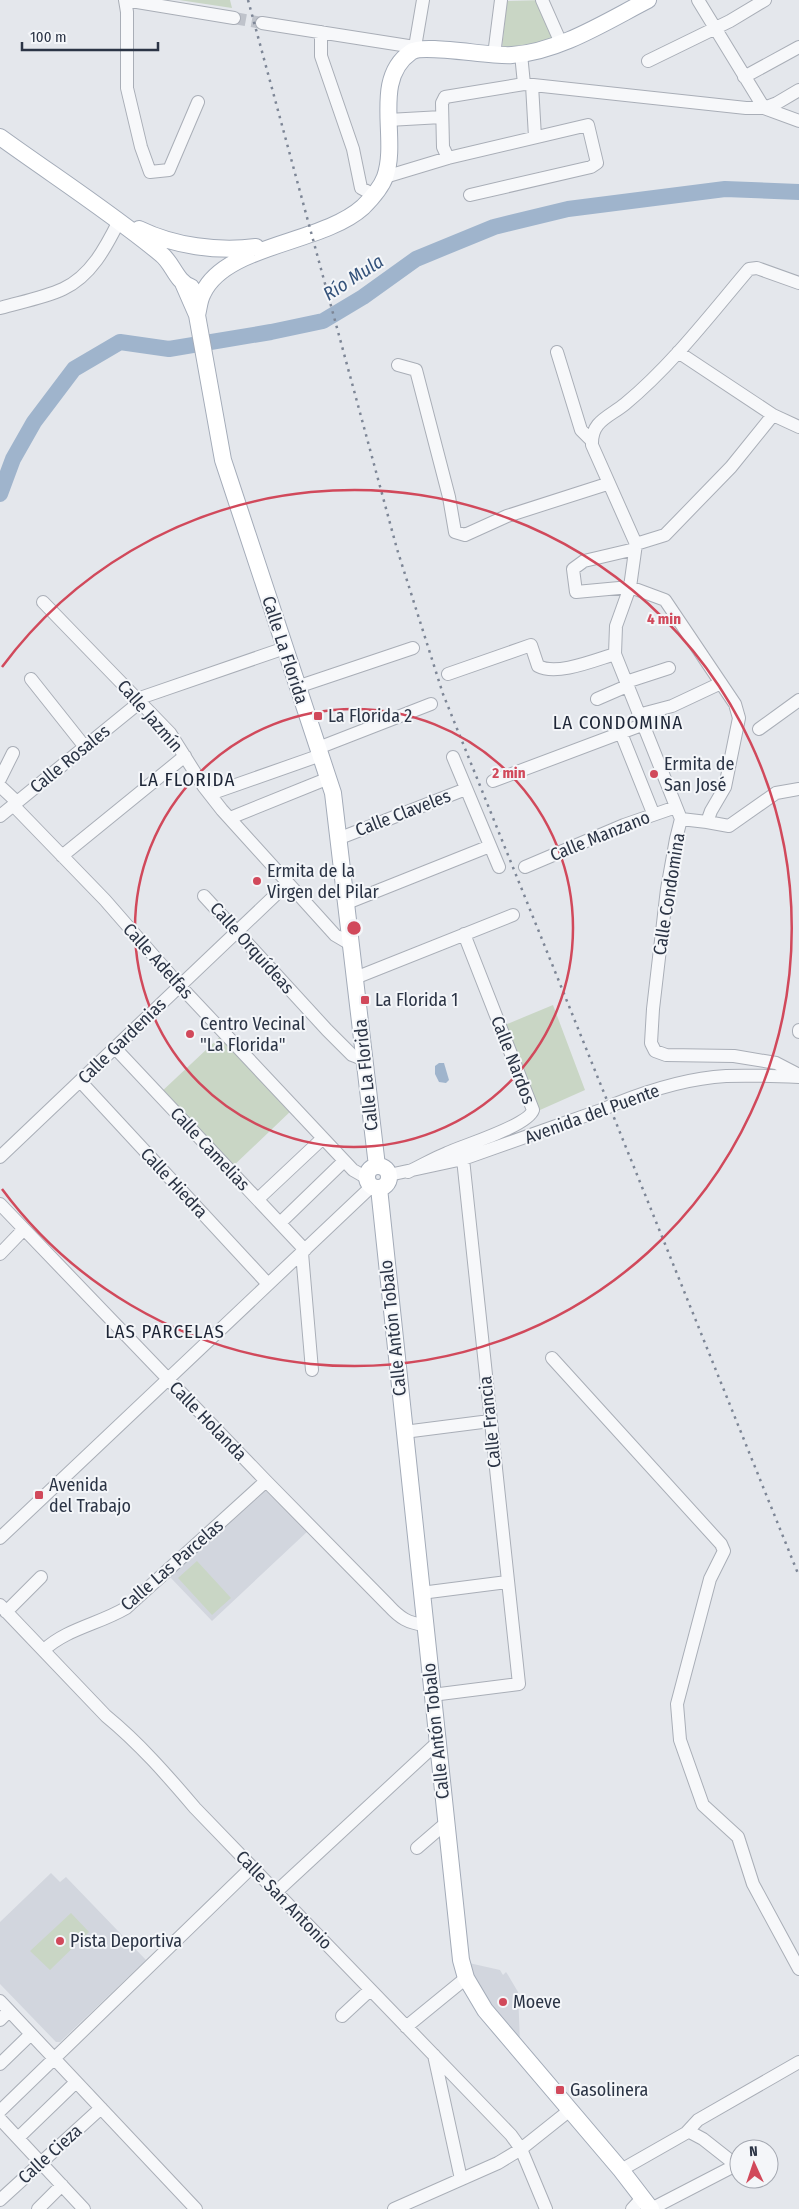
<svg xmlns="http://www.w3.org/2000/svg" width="799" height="2209" font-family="'Fira Sans Condensed',sans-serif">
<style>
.built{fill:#d2d6de}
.green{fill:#c9d6c5}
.water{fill:#9fb4cc}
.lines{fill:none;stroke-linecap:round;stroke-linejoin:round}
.river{stroke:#9fb4cc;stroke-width:16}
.minor-tunnel{stroke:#bfc3cb;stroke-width:12;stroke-dasharray:12 6;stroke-linecap:butt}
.minor-casing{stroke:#a9aeb7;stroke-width:14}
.major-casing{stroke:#a3abb8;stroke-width:18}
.minor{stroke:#f7f8fa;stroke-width:12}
.major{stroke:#fff;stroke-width:16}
.rail{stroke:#7d8696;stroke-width:2.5;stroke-dasharray:2.5 5;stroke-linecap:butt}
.minor-bridge-casing{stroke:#a9aeb7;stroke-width:14;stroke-linecap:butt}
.minor-bridge{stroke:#f7f8fa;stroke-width:12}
.ring{fill:none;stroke:#d1495b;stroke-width:2.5}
.poi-dot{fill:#d1495b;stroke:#f4f6f9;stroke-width:2}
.labels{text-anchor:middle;stroke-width:4;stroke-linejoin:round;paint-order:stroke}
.street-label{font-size:18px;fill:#2b3445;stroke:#f4f6f9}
.poi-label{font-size:18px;fill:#2b3445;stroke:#f4f6f9;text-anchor:start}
.water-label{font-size:19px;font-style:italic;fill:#34527a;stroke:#f4f6f9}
.neighbourhood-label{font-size:19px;letter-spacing:1px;fill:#1d2536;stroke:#f4f6f9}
.centre{fill:#d1495b;stroke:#f4f6f9;stroke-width:2.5}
.ring-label{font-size:15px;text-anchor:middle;font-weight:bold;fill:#d1495b;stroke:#f4f6f9;stroke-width:4;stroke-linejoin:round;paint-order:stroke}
</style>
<rect width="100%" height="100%" fill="#e4e7ec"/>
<path class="built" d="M268,1489L309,1530L212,1621L170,1577L262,1490Z
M51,1873L60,1882L66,1877L146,1960L60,2042H56L0,1984V1922Z
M469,1963L500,1970L503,1975L506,1972L508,1975L518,1992L520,2043L478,1990Z"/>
<path class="green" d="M179,0H230L232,8Z
M546,0L564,39L502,48L507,1Z
M553,1005L585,1090L531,1114L500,1027Z
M224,1033L294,1108L230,1169L159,1094Z
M197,1561L231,1598L212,1615L178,1578Z
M71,1913L89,1932L50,1970L30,1951Z"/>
<path class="water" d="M439,1063H444L449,1080L446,1083L439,1082L435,1074V1066Z"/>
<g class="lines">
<path class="river" d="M0,494L13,459L34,422L74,369L120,342L169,349L271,332L323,321L363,297L416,259L494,227L568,209L725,189L799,192"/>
<path class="minor-tunnel" d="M234,18L262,23"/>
<g class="minor-casing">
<path id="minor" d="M125,0L127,12V88L141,147L150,172L169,170L198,102
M125,0L234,18
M542,0L561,43
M698,0L764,108
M262,23L421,48
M321,32V56L353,149L361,188L374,195
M415,47L423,0
M521,54L524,84
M494,55L501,0
M648,61L730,21L765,0
M744,77L799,47
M532,85L535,137
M764,108L777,103L799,90
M388,120L442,117
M448,158L443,147L442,103L445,97L524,84L746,108H764L799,121
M385,177L448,158L588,125L597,163L591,167L470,195
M0,308C21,302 43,298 63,289C91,276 106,247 119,221
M557,352L581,430L592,441
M398,365L416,370L449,497L455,532L465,535L507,516L607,484
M773,415L799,427
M636,544L630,587L616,626L615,654L681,819L676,839L667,889L653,1009L651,1043L655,1051L666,1055L734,1056L776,1063L799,1075
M636,544L592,445C591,421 609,417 625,404C672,365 710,315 749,269L757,268L799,283
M636,544L665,535L731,467L773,415L678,352
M635,549L584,561L573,569L576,592L630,587L665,600L735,704L739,718L725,787L711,811L707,822L729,826L776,793L799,789
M43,602L170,733L204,787L222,810L335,935L352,945
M448,674L531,645L538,666C557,676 595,660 615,654
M31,679L85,747
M626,682L669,668
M297,687L413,648
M137,699L285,648
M597,699L627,686
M638,715L672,706L721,683
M759,729L799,700
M621,733L653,813
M318,748L431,704
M453,757L499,867
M0,779L13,753
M493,781L642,725
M0,786L17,802
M210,794L321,755
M13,805L105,900L180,986L353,1170L367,1178
M0,816L140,702
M230,818L329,778
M681,819L707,822
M340,838L466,789
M62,856L185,756
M525,867L624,825L676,807
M204,896L327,1030L352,1055L365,1060
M347,903L490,846
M355,978L513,915
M799,1030V1032
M115,1048L305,1250
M80,1081L268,1284
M615,1104C650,1090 688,1078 726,1076C750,1075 775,1076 799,1077
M0,1157L288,883
M408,1172C421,1166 434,1158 447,1153C464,1145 528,1126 533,1110L464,934
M389,1175L463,1159L604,1109
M258,1199L323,1138
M0,1204L266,1481L389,1606C400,1618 408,1623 424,1625
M280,1223L344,1161
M302,1253L312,1370
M0,1254L24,1229
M552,1358L721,1544L724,1551L710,1579L677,1704L680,1740L703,1805L738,1837L753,1884L799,1969
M404,1432L490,1421
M0,1538L372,1186
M421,1593L507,1582
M0,1605L106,1716C139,1743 167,1775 195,1808L511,2135L521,2149L546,2209
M6,1612L41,1577
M44,1650C66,1629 99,1624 126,1608L266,1481
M432,1695L519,1684L463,1159
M417,1848L446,1823
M276,1892L437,1743
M0,2001L196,2209
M342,2016L370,1990
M0,2020L9,2011
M406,2027L466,1978
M434,2055L461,2179
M0,2064L31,2034
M0,2111L252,1867
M0,2119L84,2209
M18,2138L76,2082
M621,2170L686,2133L698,2120L799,2062
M0,2200L101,2108
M38,2209L62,2185
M394,2209L498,2163L521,2149L570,2110
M632,2209L643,2197
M651,2209L736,2165L703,2139L688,2131"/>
</g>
<g class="major-casing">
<path id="major" d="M0,137C54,176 110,212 161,254C173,263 176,282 191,287
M139,229C174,246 218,252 256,247
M183,283L197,315L223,460L333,793L377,1166
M197,315C199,308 199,300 203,293C226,244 322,244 363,207C371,199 381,188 385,177C399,138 371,80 411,52C423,43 491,57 512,55C559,52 607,21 648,0
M367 1177a11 11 0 1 1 22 0a11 11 0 1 1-22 0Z
M379,1188L461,1960L466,1978L485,2010L621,2170L651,2209"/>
</g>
<use href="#minor" class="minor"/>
<use href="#major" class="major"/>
<path class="rail" d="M248,0L397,549L443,694L799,1576"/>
<g class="minor-bridge-casing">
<path id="minor-bridge" d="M604,1109L615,1104"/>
</g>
<use href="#minor-bridge" class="minor-bridge"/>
</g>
<g class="ring">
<circle cx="354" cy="928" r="219"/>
<path d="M2 667A438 438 0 1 1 2 1189"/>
</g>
<g class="poi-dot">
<rect x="313" y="711" width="10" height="10" rx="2.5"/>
<circle cx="654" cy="774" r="5"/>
<circle cx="257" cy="881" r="5"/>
<rect x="360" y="995" width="10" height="10" rx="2.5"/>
<circle cx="190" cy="1034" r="5"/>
<rect x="34" y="1490" width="10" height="10" rx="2.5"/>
<circle cx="60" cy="1941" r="5"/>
<circle cx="503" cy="2002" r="5"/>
<rect x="555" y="2085" width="10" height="10" rx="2.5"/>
</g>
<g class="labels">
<g class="street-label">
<text transform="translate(285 650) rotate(72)" y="6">Calle La Florida</text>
<text transform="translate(150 716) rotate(49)" y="6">Calle Jazmín</text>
<text transform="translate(70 759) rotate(-39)" y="6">Calle Rosales</text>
<text transform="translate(403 813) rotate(-21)" y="6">Calle Claveles</text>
<text transform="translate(600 836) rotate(-22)" y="6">Calle Manzano</text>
<text transform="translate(669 894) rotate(-81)" y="6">Calle Condomina</text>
<text transform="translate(252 948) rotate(48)" y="6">Calle Orquídeas</text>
<text transform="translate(158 961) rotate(48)" y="6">Calle Adelfas</text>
<text transform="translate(122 1041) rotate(-44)" y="6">Calle Gardenias</text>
<text transform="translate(513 1060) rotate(69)" y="6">Calle Nardos</text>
<text transform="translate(366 1075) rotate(-96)" y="6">Calle La Florida</text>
<text transform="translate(592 1114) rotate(-20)" y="6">Avenida del Puente</text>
<text transform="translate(210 1149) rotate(47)" y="6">Calle Camelias</text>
<text transform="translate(174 1183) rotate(47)" y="6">Calle Hiedra</text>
<text transform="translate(393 1328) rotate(-96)" y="6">Calle Antón Tobalo</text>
<text transform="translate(208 1421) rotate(46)" y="6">Calle Holanda</text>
<text transform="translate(490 1422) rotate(-96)" y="6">Calle Francia</text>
<text transform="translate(172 1565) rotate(-41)" y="6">Calle Las Parcelas</text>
<text transform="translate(436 1731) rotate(-96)" y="6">Calle Antón Tobalo</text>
<text transform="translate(284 1900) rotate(46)" y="6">Calle San Antonio</text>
<text transform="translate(50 2154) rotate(-42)" y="6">Calle Cieza</text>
</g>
<g class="poi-label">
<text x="328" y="722">La Florida 2</text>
<text x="664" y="770">Ermita de<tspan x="664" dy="21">San José</tspan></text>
<text x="267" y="877">Ermita de la<tspan x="267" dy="21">Virgen del Pilar</tspan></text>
<text x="375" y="1006">La Florida 1</text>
<text x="200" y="1030">Centro Vecinal<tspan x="200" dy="21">"La Florida"</tspan></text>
<text x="49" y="1491">Avenida<tspan x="49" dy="21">del Trabajo</tspan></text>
<text x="70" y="1947">Pista Deportiva</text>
<text x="513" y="2008">Moeve</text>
<text x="570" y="2096">Gasolinera</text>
</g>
<g class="water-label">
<text transform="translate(353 277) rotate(-33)" y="7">Río Mula</text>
</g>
<g class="neighbourhood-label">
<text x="618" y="729">LA CONDOMINA</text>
<text x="187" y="786">LA FLORIDA</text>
<text x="165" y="1338">LAS PARCELAS</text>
</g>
</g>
<circle cx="354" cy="928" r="8" class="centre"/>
<g class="ring-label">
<text x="664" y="624">4 min</text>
<text x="509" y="778">2 min</text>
</g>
<g transform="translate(754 2164) rotate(357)"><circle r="24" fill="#f4f6f9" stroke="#a4a8b1"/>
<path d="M0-4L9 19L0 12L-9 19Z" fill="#d1495b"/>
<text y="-8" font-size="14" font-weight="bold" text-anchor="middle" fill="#2b3445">N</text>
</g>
<path d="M22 42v8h136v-8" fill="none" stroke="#2b3445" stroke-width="2.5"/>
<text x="30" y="42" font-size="15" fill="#2b3445" stroke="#f4f6f9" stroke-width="4" paint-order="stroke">100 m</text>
</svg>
